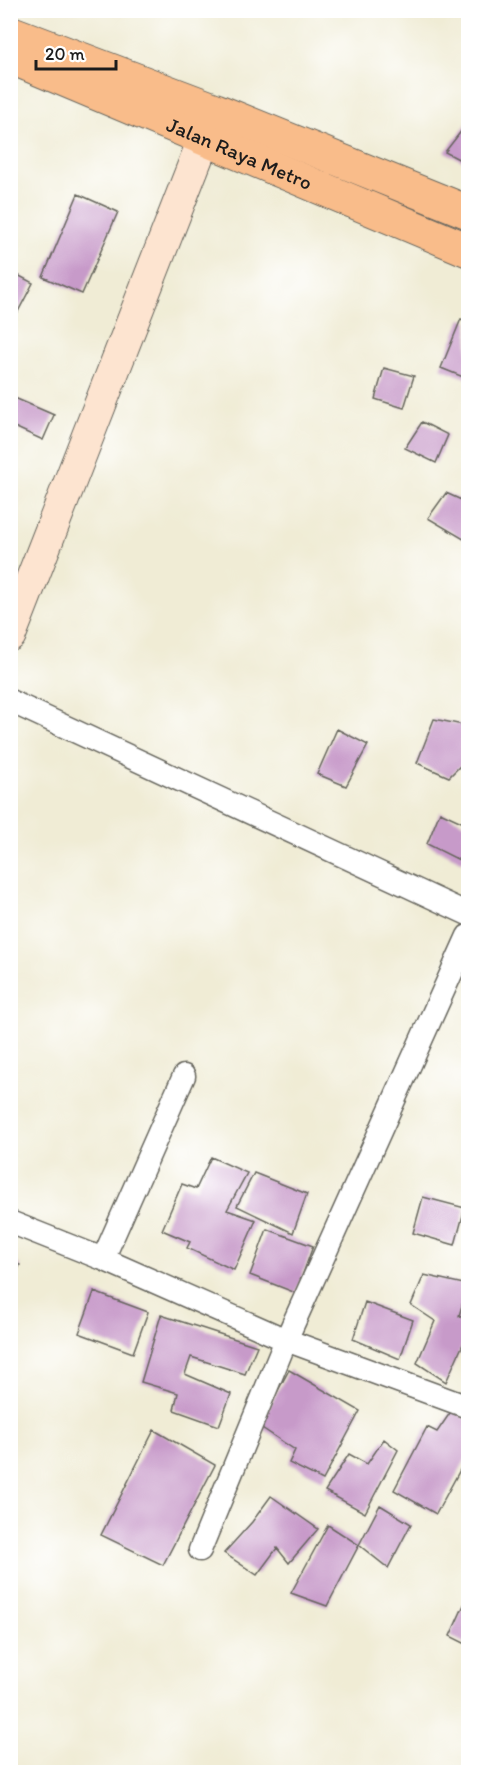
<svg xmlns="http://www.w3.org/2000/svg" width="479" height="1783" font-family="Itim,sans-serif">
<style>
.building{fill:#c79ac9}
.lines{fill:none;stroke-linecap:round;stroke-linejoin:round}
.street-casing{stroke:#66655d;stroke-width:25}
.secondary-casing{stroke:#66655d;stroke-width:34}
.highway-casing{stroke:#66655d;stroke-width:35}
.street{stroke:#fff;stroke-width:22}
.secondary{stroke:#fde4d0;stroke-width:32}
.highway{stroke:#f9bc8a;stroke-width:33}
.labels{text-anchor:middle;stroke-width:4.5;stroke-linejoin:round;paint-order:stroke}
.street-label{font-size:21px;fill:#1c1c1c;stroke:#fff}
</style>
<rect width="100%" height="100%" fill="#fff"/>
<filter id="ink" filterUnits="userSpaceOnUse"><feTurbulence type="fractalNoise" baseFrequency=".0167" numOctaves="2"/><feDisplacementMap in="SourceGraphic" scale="12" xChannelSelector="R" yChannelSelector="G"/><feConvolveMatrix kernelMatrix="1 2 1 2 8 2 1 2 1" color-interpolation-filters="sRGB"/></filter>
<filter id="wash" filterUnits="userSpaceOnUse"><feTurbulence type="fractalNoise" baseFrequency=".008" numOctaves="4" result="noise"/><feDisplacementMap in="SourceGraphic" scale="24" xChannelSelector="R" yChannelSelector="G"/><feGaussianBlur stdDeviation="1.35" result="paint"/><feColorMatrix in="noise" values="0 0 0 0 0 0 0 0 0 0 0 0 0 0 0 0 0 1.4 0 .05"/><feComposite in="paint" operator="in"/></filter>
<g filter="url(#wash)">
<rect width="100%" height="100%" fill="#f0ecd5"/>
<g id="blocks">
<path class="building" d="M468,120V164L445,152L466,125Z
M78,194L118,212L82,294L43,277Z
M10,271L33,283L13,321L10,320Z
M461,319L468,321V379L441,368Z
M384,368L414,376L404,408L375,399Z
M10,396L54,415L43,440L10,425Z
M422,422L448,435L436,463L405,448Z
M446,493L468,503L467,541L428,518Z
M434,719L468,726V767L462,764L449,777L417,763Z
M337,729L368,745L346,786L317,774Z
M440,812L468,825V853L463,862L427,844Z
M211,1157L247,1173L227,1210L256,1220L234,1270L187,1248L190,1242L162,1230L182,1184L196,1189Z
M254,1173L307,1194L293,1233L237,1206Z
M423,1197L465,1208L455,1245L413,1233Z
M267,1229L313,1246L296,1293L250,1275Z
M10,1260L20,1265L10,1284Z
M424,1275L468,1285L459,1316L468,1321V1333L446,1382L417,1363L435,1321L411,1305Z
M94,1292L148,1312L133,1353L79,1333Z
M365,1302L413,1320L400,1359L353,1339Z
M161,1315L257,1346L245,1374L191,1357L185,1374L231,1394L219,1426L174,1410L178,1393L141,1382Z
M289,1370L360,1411L323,1480L289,1463L295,1450L259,1426Z
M452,1410L468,1420V1455L436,1514L394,1490L427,1427L437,1432Z
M154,1430L215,1465L163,1565L101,1535Z
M384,1439L398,1450L365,1513L325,1491L349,1454L367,1464Z
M271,1496L318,1529L289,1563L277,1548L257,1575L224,1553L252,1522Z
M380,1505L411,1524L388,1568L359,1545Z
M328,1525L359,1545L327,1606L291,1593Z
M468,1596V1645L450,1636Z"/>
</g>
</g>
<g filter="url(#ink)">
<use href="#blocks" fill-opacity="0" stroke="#66655d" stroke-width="1.5"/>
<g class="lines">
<g class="street-casing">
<path id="street" d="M10,701L468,914
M10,1222L103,1259L286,1340L468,1407
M103,1259L184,1076
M200,1550L286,1340L468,936"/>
</g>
<g class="secondary-casing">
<path id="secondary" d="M10,635L213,116"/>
</g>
<g class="highway-casing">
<g id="highway">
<path d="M10,32L216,110L468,212"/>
<path id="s1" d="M10,57L468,250"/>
</g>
</g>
<use href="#street" class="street"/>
<use href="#secondary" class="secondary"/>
<use href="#highway" class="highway"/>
</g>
</g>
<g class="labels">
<g class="street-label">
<text dy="7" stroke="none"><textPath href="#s1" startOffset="249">Jalan Raya Metro</textPath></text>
</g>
</g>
<rect width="479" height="1783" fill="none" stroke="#fff" stroke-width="36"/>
<path d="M36 60v9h80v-9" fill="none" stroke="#1c1c1c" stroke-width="3"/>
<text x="45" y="60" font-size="18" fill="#1c1c1c" stroke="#ffffff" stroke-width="4.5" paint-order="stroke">20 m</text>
</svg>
